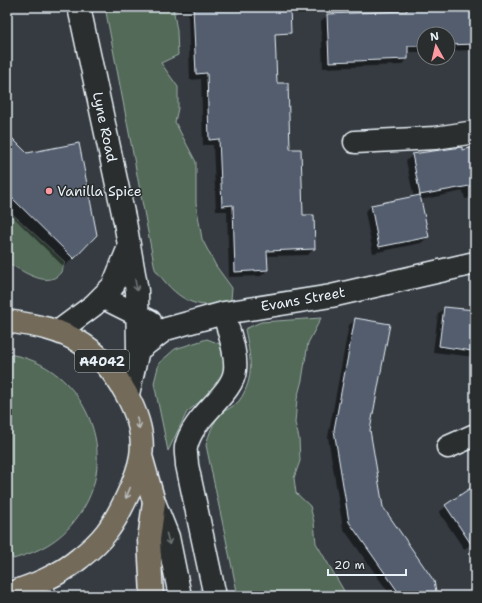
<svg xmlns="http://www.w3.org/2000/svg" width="482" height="603" font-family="'Shantell Sans',sans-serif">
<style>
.green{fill:#536b59;stroke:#9eaea8}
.shadow{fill:#0007}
.building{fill:#535d6e;stroke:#e8f1f8}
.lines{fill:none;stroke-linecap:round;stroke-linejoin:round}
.street-casing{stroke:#e8f1f8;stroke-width:25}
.secondary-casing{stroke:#e8f1f8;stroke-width:25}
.primary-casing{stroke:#e8f1f8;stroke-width:25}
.street{stroke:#2a2d2e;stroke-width:22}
.secondary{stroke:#2a2d2e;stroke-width:22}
.primary{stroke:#736b5a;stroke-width:22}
.oneway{stroke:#6c7275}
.oneway2{stroke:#b9bbb9}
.poi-dot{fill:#ff9aa2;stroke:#2a2d2e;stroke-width:1.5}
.labels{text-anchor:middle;stroke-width:3;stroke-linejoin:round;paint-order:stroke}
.shield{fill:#2a2d2e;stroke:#afb6bb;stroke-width:1}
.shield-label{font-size:13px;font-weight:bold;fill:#e8f1f8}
.street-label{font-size:14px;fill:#e8f1f8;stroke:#2a2d2e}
.poi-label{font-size:14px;fill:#e8f1f8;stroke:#2a2d2e;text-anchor:start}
</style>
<rect width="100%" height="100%" fill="#363b41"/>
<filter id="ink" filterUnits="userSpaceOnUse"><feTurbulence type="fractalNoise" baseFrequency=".025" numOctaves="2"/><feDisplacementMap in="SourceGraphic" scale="8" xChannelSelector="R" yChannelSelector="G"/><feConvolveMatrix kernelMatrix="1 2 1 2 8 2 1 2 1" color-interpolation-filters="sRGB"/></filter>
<g filter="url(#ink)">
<path class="green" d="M105,7H173L177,31L178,55L161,63L178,87V108L175,122L196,162V203L202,239L216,266L232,288L231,300C196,314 175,297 155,269Z
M7,209L65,262C57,295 25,273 7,262Z
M321,318L308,343L302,380L297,399L295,423L299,438L300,461L294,478L296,493L310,506L314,522L316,543L347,596H238L206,445C209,434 213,422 221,414C226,409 234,407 239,401C256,377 250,356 245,329L261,322Z
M207,339L220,344L226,355V371L220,385L187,412L168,451L154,383L159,363L175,349Z
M7,354C84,363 125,458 76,519C60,541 38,552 13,559L7,542Z"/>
<path class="shadow" d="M177,7H257L276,84L302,216L314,248L308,255L267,256V270L261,276L229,277L227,211H216L213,145H203L201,79L190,80L188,13L177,14Z
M400,7H475V50L448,51V34H424V52H407V59L401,65L323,68L321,21L328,15L401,12Z
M475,148V197L465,199L463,191L420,200L428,237L421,243L373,253L365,212L371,206L414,198L406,161L413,155Z
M7,150L96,235L64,267L7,211Z
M444,308L475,311V357L433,352L438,314Z
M356,319L369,430L382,508L436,596H391L343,528L328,437L349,325Z
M475,486V542L464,549L439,512Z"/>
<path class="building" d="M193,7H290L291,33L275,34L277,83H288L290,149H301L303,215H314L315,249L267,251L268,270L235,272L233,205L222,206L219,139L209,140L207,73L196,74Z
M406,7H475V44L448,45V34H424V46H408V59L329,62L327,14L407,11Z
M7,133L27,153L79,143L97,235L74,259L7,193Z
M462,147V150L475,147V185L420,195L412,154Z
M420,195L429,237L379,247L371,205Z
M444,307L475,310V334L472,351L439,346Z
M355,318L390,324L370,430L383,507L434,581L437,596H401L349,522L334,430Z
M475,485V550L445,505Z"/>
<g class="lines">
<g class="street-casing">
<path id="street" d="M79,7L125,222L137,291L138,350L128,394
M355,142L435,138L475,132
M102,297L150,321
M59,331L94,305L113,286L129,247
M138,350L166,329L224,313L331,296L475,263
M448,447L475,435
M215,596L187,465C187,459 185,452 186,447C193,415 233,395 235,370C237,352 228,331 224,313"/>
</g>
<g class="secondary-casing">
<path id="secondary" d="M154,502L168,537L180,596
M26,588L45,596"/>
</g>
<g class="primary-casing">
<path id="primary" d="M7,321C34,325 61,329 84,345C115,366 147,418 141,456C138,477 119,516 106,533C99,542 89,551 80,558C59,576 32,586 7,594
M141,456L154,502L149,540L152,596"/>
</g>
<use href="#street" class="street"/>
<use href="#secondary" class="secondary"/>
<use href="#primary" class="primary"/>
</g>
<defs><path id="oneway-shaft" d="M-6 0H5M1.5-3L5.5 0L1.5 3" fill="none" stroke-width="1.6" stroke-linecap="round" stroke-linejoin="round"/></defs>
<g class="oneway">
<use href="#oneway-shaft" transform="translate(136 285) rotate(80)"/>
<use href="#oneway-shaft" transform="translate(168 539) rotate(75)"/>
</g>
<g class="oneway2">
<use href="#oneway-shaft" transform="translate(138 423) rotate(77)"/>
<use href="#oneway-shaft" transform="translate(128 493) rotate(112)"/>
</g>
</g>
<circle class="poi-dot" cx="49" cy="191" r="4"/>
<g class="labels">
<rect class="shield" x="75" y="350" width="54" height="22" rx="3"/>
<g class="shield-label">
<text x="102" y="366">A4042</text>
</g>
<g class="street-label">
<text transform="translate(105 127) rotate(78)" y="5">Lyne Road</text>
<text transform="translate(303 299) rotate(-10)" y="5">Evans Street</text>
</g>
<g class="poi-label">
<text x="57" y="196">Vanilla Spice</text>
</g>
</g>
<rect width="482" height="603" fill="none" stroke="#2a2d2e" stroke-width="24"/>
<rect x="12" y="12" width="458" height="579" fill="none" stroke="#e8f1f8" stroke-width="1.5" filter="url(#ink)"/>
<g transform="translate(436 46) rotate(352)"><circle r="19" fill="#2a2d2e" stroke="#767b7f"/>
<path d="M0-3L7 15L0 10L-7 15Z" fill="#ff9aa2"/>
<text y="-6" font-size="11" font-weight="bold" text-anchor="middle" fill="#e8f1f8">N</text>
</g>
<path d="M328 569v6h78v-6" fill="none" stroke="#e8f1f8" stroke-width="2"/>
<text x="334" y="569" font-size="12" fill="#e8f1f8" stroke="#2a2d2e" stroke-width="3" paint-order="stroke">20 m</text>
</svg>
